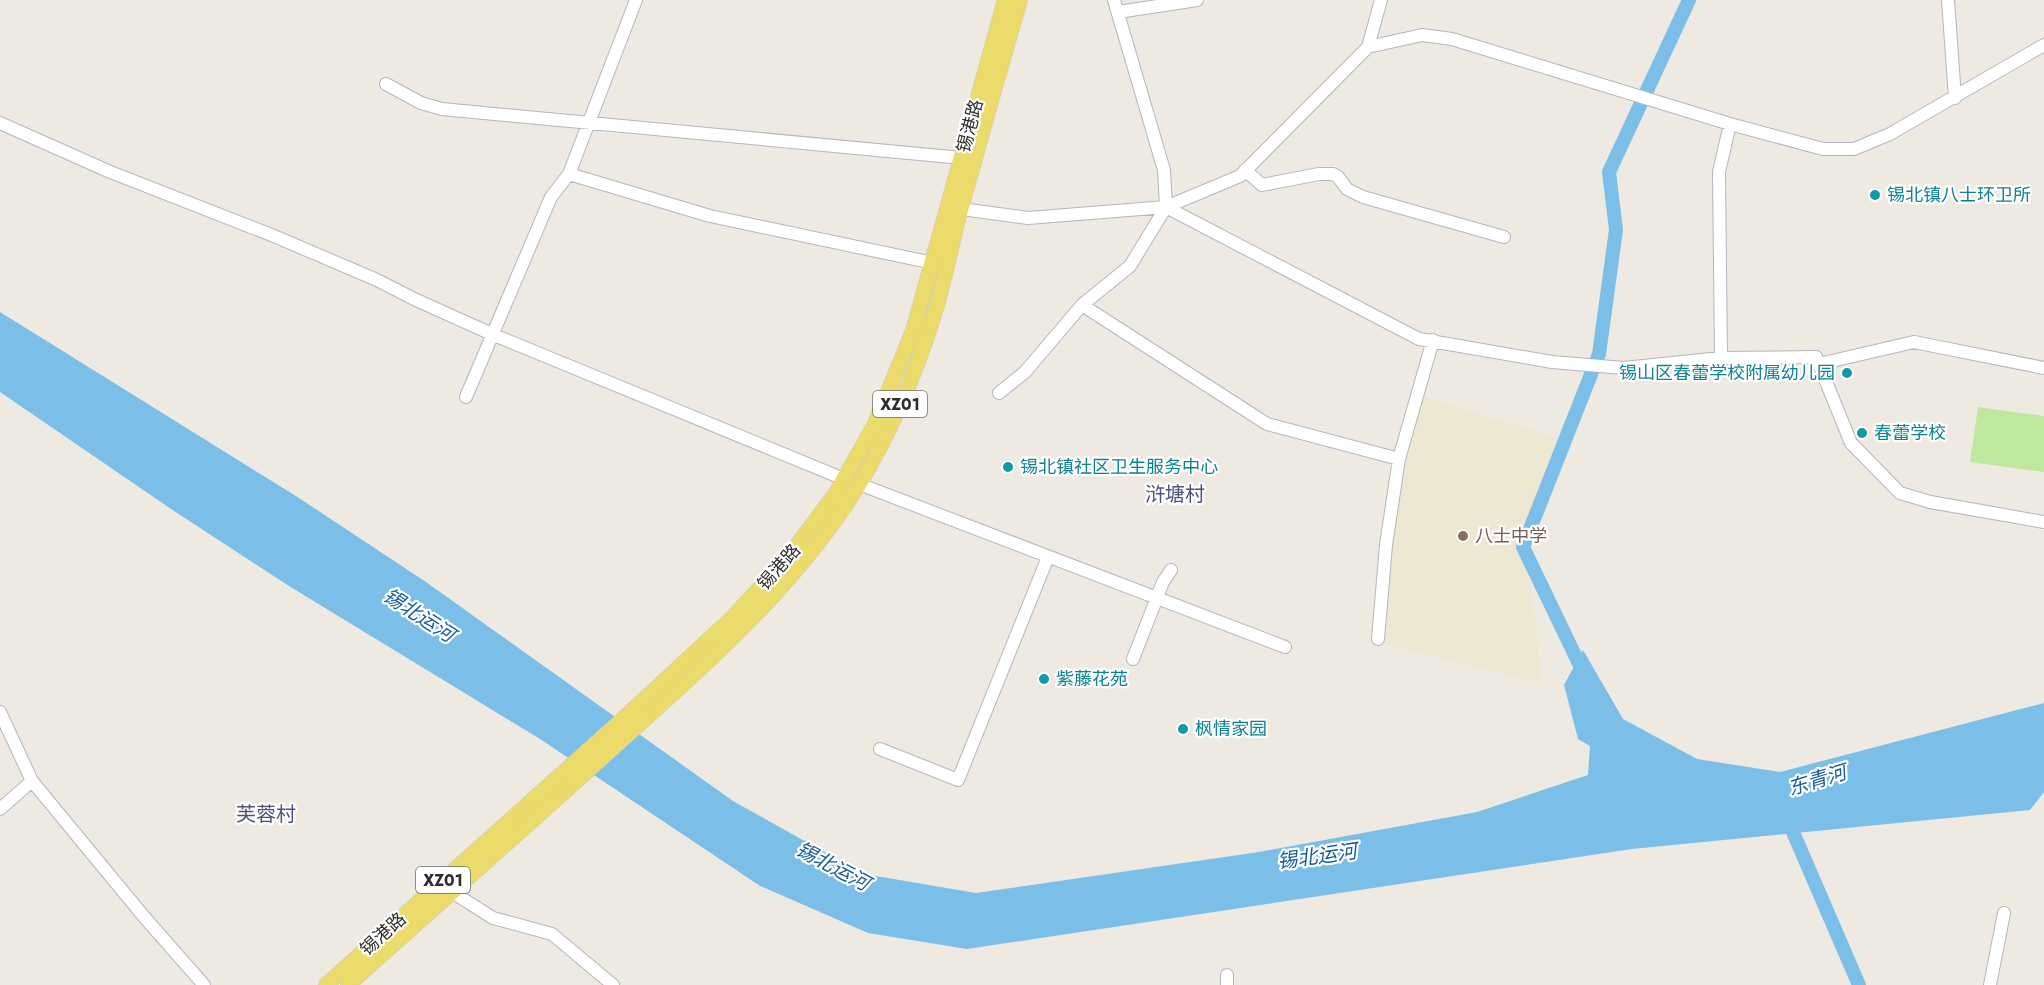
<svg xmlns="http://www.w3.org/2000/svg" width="2044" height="985" font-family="Jost,'Noto Sans SC',sans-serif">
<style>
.education{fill:#eee8d2}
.pitch{fill:#bfe79e}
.water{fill:#7bbfe9}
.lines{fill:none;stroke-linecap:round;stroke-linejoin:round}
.river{stroke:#7bbfe9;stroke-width:14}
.minor-casing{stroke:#b4b5c0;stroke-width:14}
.major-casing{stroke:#c9c9c9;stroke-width:16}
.minor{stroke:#fff;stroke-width:12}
.major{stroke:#eadb6a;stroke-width:15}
.culture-dot{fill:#0f9aa8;stroke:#fff;stroke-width:2}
.education-dot{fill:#8d6e63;stroke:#fff;stroke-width:2}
.labels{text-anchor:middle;stroke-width:4.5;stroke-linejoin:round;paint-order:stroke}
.shield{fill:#fff;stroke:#6d6d6d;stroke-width:1.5}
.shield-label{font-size:16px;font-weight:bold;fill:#2e2e2e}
.street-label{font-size:18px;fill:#2e2e2e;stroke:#fff}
.culture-label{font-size:18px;fill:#0d838f;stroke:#fff;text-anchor:start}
.education-label{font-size:18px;fill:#785e54;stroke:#fff;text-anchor:start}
.neighbourhood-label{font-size:20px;fill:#50527c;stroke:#fff}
.water-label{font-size:20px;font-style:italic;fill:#165c99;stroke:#fff}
</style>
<rect width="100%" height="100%" fill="#eeeae1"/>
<path class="education" d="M1424,397L1557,438L1527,572L1534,606L1541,683L1380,643L1385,576L1405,449Z"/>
<path class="pitch" d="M1978,407L2044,416V472L1970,462Z"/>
<path class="water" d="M0,312L299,498L426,582L733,801L864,874L976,893L1259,852L1477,812L1588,775L1590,746L1578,739L1564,685L1583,650L1623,719L1697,759L1780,772L2044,703V792L2030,810L1632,849L967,949L868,933L760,886L540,739L289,586L174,511L0,392Z"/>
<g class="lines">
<path class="river" d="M1585,676L1523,547L1599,354L1616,230L1609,172L1689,0
M1786,816L1859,985"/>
<g class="minor-casing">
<path id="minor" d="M1948,0L1955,98
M1118,12L1197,0
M1368,47L1422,35L1452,39L1730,124L1823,149H1854L1890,134L2044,45
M386,84L421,103L442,109L962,158
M0,123L108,171L274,236L377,280L414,299L494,335L844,479
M1245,170L1262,185L1319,174H1333L1338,177L1347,189L1363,197L1504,237
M569,174L710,216L933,263
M1166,207L1419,339L1552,362L1624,368L1721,358L1816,357L1851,443L1900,493L1930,502L2044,522
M954,208L1028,218L1166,207L1240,176L1368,47L1381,0
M1082,305L1267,424L1399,459
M1721,358L1719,172L1730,124
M1819,364L1914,342L2044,368
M999,393L1025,372L1082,305L1130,266L1166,207L1164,170L1114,0
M466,397L551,197L569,174L636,0
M859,484L1285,647
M1378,639L1386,545L1399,459L1433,340
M1133,659L1163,582L1171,570
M0,712L32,781
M880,749L958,780L1048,557
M0,809L32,781L145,918L204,985
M452,892L493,918L552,934L613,985
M1227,985V975
M1990,985L2004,913"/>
</g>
<g class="major-casing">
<path id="major" d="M326,985L623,719L732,618L786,560L836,493L874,426L913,331L1005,0
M348,985C437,905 527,826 615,746C708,662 805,579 868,469C898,416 922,357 939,298C947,268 953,238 961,208C980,139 1000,69 1020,0"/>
</g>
<use href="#minor" class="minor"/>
<use href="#major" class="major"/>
</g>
<g class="culture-dot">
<circle cx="1875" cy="195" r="6"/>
<circle cx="1847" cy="373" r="6"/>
<circle cx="1862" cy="433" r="6"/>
<circle cx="1008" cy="467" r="6"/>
<circle cx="1044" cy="679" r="6"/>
<circle cx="1183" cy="729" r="6"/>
</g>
<circle class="education-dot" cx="1463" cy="536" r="6"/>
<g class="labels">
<g class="shield">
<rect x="873" y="391" width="54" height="26" rx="4.5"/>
<rect x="416" y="867" width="54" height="26" rx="4.5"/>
</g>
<g class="shield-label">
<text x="900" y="410">XZ01</text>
<text x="443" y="886">XZ01</text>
</g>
<g class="street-label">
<text transform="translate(970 126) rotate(-75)" y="6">锡港路</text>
<text transform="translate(779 567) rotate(-49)" y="6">锡港路</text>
<text transform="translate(383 934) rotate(-42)" y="6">锡港路</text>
</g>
<g class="culture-label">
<text x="1887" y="201">锡北镇八士环卫所</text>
<text x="1835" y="379" text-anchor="end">锡山区春蕾学校附属幼儿园</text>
<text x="1874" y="439">春蕾学校</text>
<text x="1020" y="473">锡北镇社区卫生服务中心</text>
<text x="1056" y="685">紫藤花苑</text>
<text x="1195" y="735">枫情家园</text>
</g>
<g class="education-label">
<text x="1475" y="542">八士中学</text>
</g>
<g class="neighbourhood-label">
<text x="1175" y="501">浒塘村</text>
<text x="266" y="821">芙蓉村</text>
</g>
<g class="water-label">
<text transform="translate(419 615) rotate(33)" y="7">锡北运河</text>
<text transform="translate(1817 780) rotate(-17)" y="7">东青河</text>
<text transform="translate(1317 856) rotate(-8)" y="7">锡北运河</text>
<text transform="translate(833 866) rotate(28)" y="7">锡北运河</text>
</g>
</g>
</svg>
